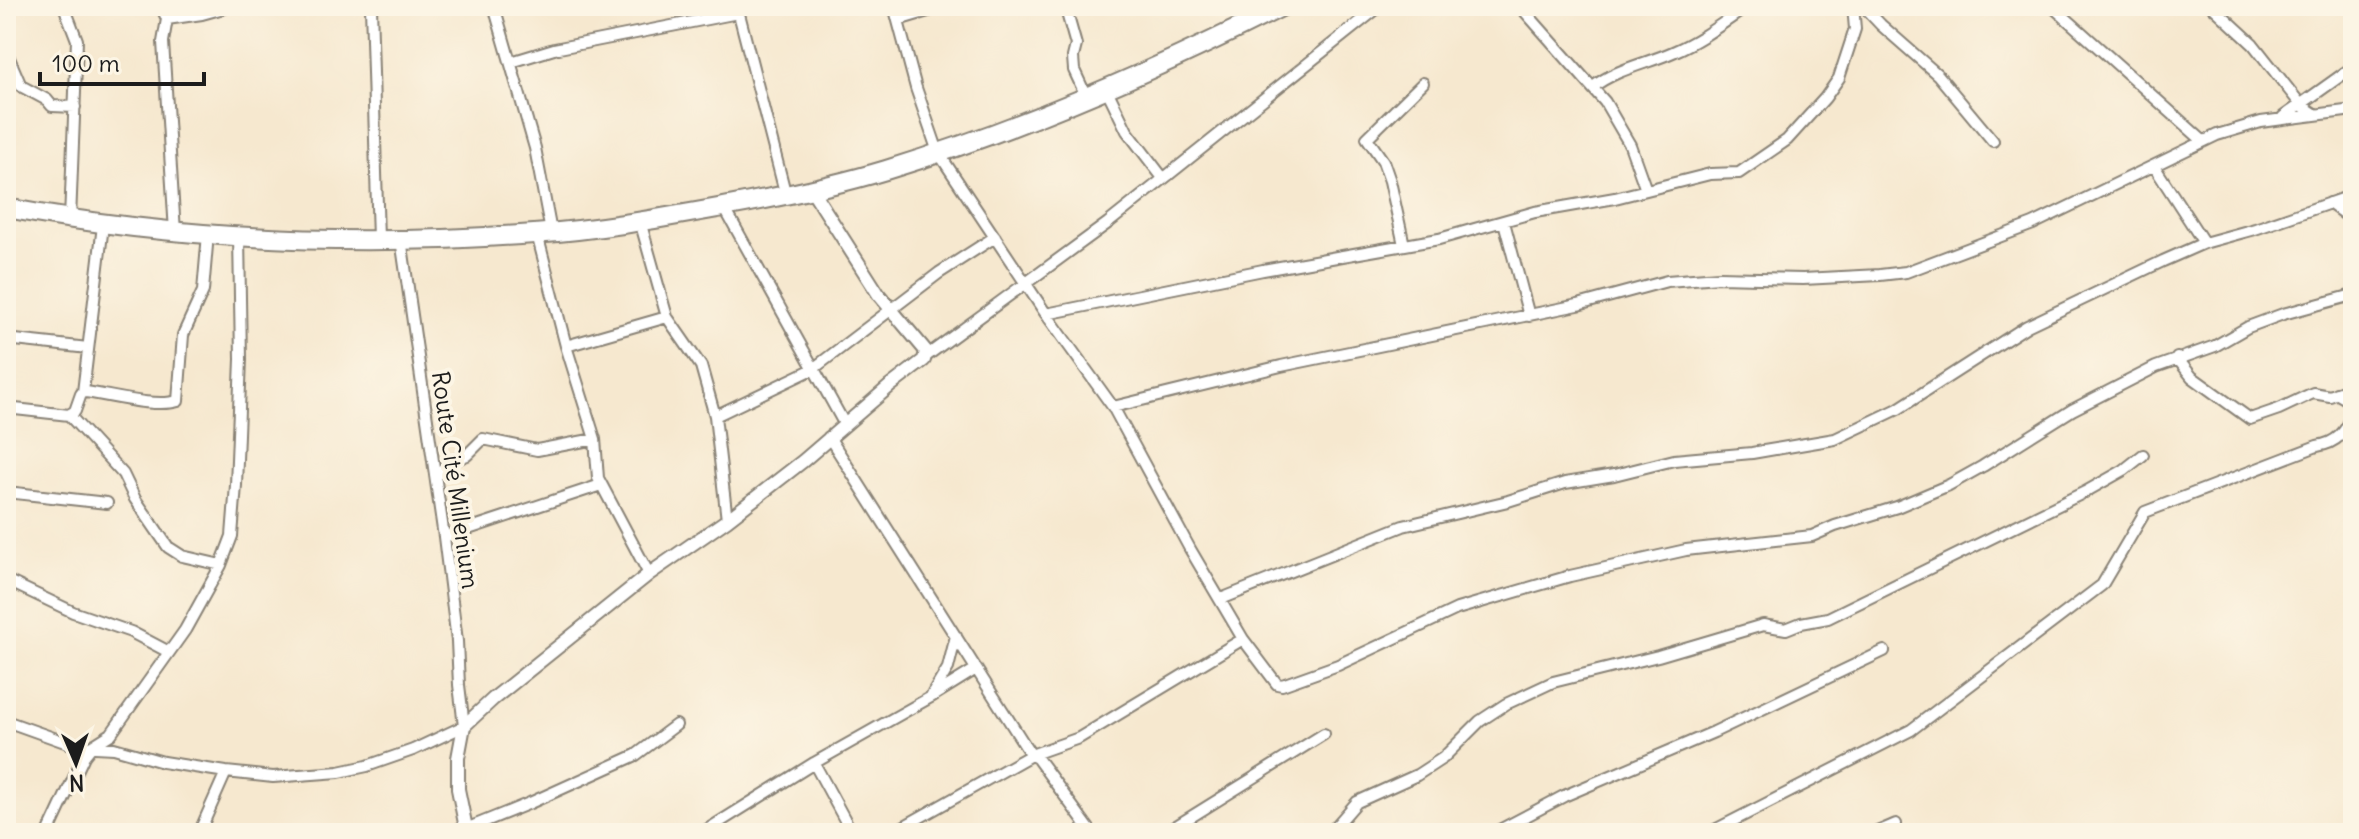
<svg xmlns="http://www.w3.org/2000/svg" width="2359" height="839" font-family="Delius,sans-serif">
<style>
.lines{fill:none;stroke-linecap:round;stroke-linejoin:round}
.minor-casing{stroke:#898276;stroke-width:14}
.tertiary-casing{stroke:#898276;stroke-width:16}
.trunk-casing{stroke:#898276;stroke-width:22}
.minor{stroke:#fff;stroke-width:10}
.tertiary{stroke:#fff;stroke-width:12}
.trunk{stroke:#fff;stroke-width:18}
.labels{text-anchor:middle;stroke-width:8;stroke-linejoin:round;paint-order:stroke}
.street-label{font-size:24px;fill:#1c1c1c;stroke:#fcf5e5}
</style>
<rect width="100%" height="100%" fill="#fcf5e5"/>
<filter id="ink" filterUnits="userSpaceOnUse"><feTurbulence type="fractalNoise" baseFrequency=".0125" numOctaves="2"/><feDisplacementMap in="SourceGraphic" scale="16" xChannelSelector="R" yChannelSelector="G"/><feConvolveMatrix kernelMatrix="1 2 1 2 8 2 1 2 1" color-interpolation-filters="sRGB"/></filter>
<filter id="wash" filterUnits="userSpaceOnUse"><feTurbulence type="fractalNoise" baseFrequency=".006" numOctaves="4" result="noise"/><feDisplacementMap in="SourceGraphic" scale="32" xChannelSelector="R" yChannelSelector="G"/><feGaussianBlur stdDeviation="1.8" result="paint"/><feColorMatrix in="noise" values="0 0 0 0 0 0 0 0 0 0 0 0 0 0 0 0 0 1.4 0 .05"/><feComposite in="paint" operator="in"/></filter>
<g filter="url(#wash)">
<rect width="100%" height="100%" fill="#f6e8cf"/>
</g>
<g filter="url(#ink)">
<g class="lines">
<g class="minor-casing">
<path id="minor" d="M64,6L77,40L70,220
M161,6L167,19L163,42L175,232
M371,6L378,239
M494,6L535,148L551,232
M737,6L786,196
M894,6L916,88L938,152L1046,314L1113,407L1190,549L1243,639L1277,684L1282,685L1338,665L1457,609L1570,576L1686,550L1812,536L1835,526L1897,507L1949,485L1983,466L2072,410L2156,367L2215,346L2248,327L2283,314L2353,295
M1065,6L1076,45L1073,57L1074,70L1087,98
M1520,6L1605,102L1630,145L1646,190
M1863,6L1881,25L1938,75L1993,141
M2052,6L2203,141
M2212,6L2253,44L2301,105L2316,115
M2352,6L2353,7
M167,19L202,14L231,6
M898,20L945,6
M6,51L21,86L47,100L52,106L75,107
M511,62L554,49L738,13
M1593,87C1616,69 1646,64 1673,52C1701,40 1723,23 1748,6
M1107,90L1127,131L1163,178
M2283,117L2353,67
M2154,166L2204,243
M2329,203L2347,216L2353,225
M724,207L845,425
M640,221L667,317L701,366L715,416L727,520
M1504,222L1529,316
M537,234L566,346L595,439L598,478L649,574
M1404,245L1390,181L1383,161L1367,138L1423,83
M1046,314L1263,270L1439,239L1535,212L1615,198L1710,174L1739,173L1787,140L1825,98L1839,78L1855,29L1853,6
M6,339L88,348
M566,346L667,317
M925,357L1108,223L1380,6
M2177,358L2192,377L2250,419L2279,409L2313,393L2330,396L2353,387
M83,392L103,225
M2336,393L2353,403
M1113,407L1281,366L1578,305L1667,281L1719,277L1803,279L1880,275L1906,272L2033,224L2217,135L2261,122L2353,110
M6,408L69,415L75,411L81,394L85,392C110,395 154,408 178,401L183,335L203,291L208,234
M69,415L123,474L135,499L168,547L182,556L221,565
M715,416L813,369L939,273L995,237
M829,437L1031,755L1037,758L1092,833
M436,477L449,462L467,455L483,439L537,450L595,439
M6,492L107,503
M444,537L601,485
M6,580L73,612L131,632L169,652
M1221,599L1403,526L1508,501L1565,483L1614,475L1674,460L1752,453L1835,439L1898,409L2027,326L2163,261L2204,243L2255,229L2353,195
M933,693L948,668L956,636
M6,721L76,746L114,748L163,762L226,772L273,777L339,772L367,766L413,750L464,726L459,685L457,641L444,537L401,239
M814,763L852,833
M48,833L84,756L92,746L111,734L185,630L221,565L232,536L236,485L241,359L239,236
M199,833L226,772
M422,833L466,829L530,803L636,755L676,725
M702,833L814,763L931,697L976,669
M892,833L1031,755L1079,738L1243,639
M1165,833L1324,734
M1330,833L1357,802L1417,775L1443,758L1480,721L1506,704L1553,682L1658,656L1763,625L1786,629L1801,623L1828,618L2085,492L2124,470L2143,455
M1494,833L1564,796L1714,732L1884,651
M1709,833L1911,730L2102,585L2145,512L2317,446C2337,443 2346,432 2353,414
M1875,833L1896,824"/>
</g>
<g class="tertiary-casing">
<path id="tertiary" d="M467,833L458,789V758L464,726L493,699L649,574L727,520L803,461L890,386L924,360L926,351L879,295L812,190"/>
</g>
<g class="trunk-casing">
<path id="trunk" d="M6,208C179,240 358,247 534,234C595,230 657,219 718,208C774,198 830,187 886,170C1024,128 1154,71 1283,6"/>
</g>
<use href="#minor" class="minor"/>
<use href="#tertiary" class="tertiary"/>
<use href="#trunk" class="trunk"/>
</g>
</g>
<g class="labels">
<g class="street-label">
<text transform="translate(455 480) rotate(82)" y="8">Route Cité Millenium</text>
</g>
</g>
<rect width="2359" height="839" fill="none" stroke="#fcf5e5" stroke-width="32"/>
<g transform="translate(76 763) rotate(178)" stroke="#fcf5e5" stroke-width="6" paint-order="stroke">
<path d="M0-6L14 30L0 20L-14 30Z" fill="#1c1c1c"/>
<text y="-12" font-size="22" font-weight="bold" text-anchor="middle" fill="#1c1c1c">N</text>
</g>
<path d="M40 72v12h164v-12" fill="none" stroke="#1c1c1c" stroke-width="4"/>
<text x="52" y="72" font-size="24" fill="#1c1c1c" stroke="#fcf5e5" stroke-width="6" paint-order="stroke">100 m</text>
</svg>
